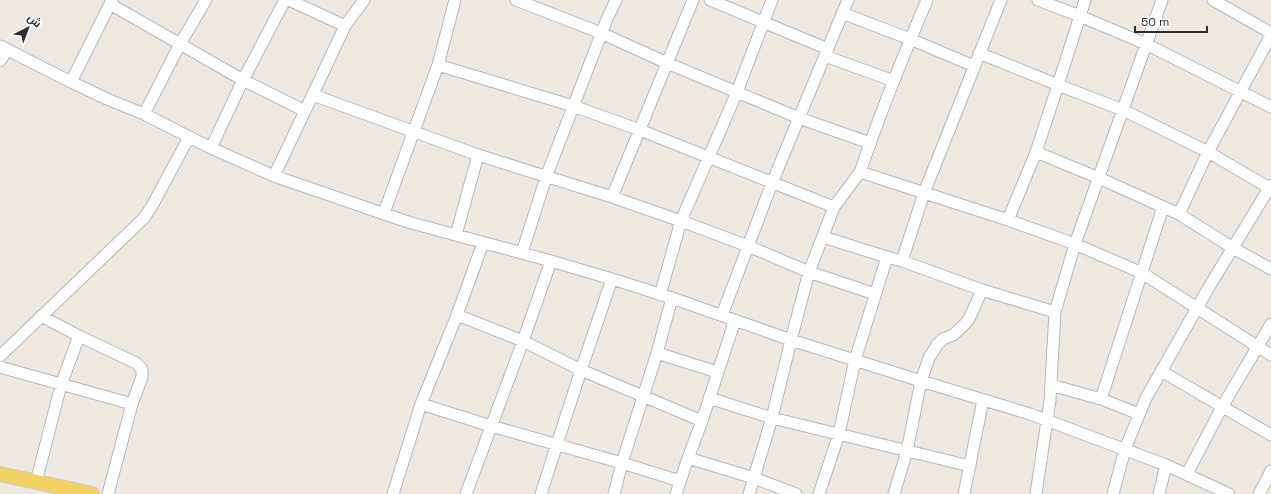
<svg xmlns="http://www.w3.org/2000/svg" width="1271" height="494" font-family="'Space Grotesk',Cairo,sans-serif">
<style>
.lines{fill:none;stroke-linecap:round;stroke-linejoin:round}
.minor-casing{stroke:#b4b7c1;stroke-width:13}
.major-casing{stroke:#c9c9c9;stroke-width:16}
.minor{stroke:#fff;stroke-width:11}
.major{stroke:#f2d163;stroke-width:14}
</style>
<rect width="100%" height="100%" fill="#efe9e1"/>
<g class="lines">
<g class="minor-casing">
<path id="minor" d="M112,0L110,4L243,80L305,111L274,176
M289,0L345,26
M516,0L601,33L667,63L799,118L870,143
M710,0L828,49
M1038,0L1080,16L1146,44L1271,107
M1213,0L1271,33
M842,13L910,39L974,66
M0,46L71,82L107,99L144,114L211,148L274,176L408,222L551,261L612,279L672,298L791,340L921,381L1030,414L1166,465L1229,494
M979,53L1058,85L1085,0
M825,56L894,81
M0,61L7,50
M438,65L573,106L640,130L834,207
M71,82L110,4
M313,95L478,155L612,197L681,221L748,246L809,272L875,294
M305,111L345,26L364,0
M144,114L180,44L206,0
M211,148L243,80L285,0
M860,172C880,114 903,56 927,0
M1271,189L1208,152L1123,110L1058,85L1036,152L1099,178L1179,214L1233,248L1271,269
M612,197L693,0
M384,213L438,65L455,0
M1179,214L1208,152L1271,35
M1008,220L1036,152
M456,235L478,155
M823,237L887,257L902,261L982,290
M522,253L546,177L607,19L616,0
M902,261L924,193L1001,0
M660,295L681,221L737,92L772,0
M457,315L523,341L581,370L702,421
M722,315L772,183L848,0
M41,316L79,336L136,363L141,368L142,371V377L132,404L108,494
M657,353L717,372
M0,356L144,218L152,206L189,137
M0,367L132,404
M1161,371L1271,435
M1051,385L1101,399L1139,414
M709,398L772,418L970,466
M1101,399L1163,207
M421,404L491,426L622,463L680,481
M688,458L754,478L796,494
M1187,474L1222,407L1271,324
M36,482L61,385L79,336
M393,494L421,404L457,315L483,243
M466,494L523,341L551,261
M541,494L581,370L612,279
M614,494L622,463L657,353L672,298
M676,494L688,458L702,421L735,320
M749,494L772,418L791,340L809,272L834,207L860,172L1008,220L1075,244L1142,273L1271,355
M819,494L839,434L855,360L887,257
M894,494L907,451L921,381L929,358L937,345L943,339L953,335L962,327L969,319L982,290L1055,312
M964,494L983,400
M1036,494L1050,400L1055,312L1075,244L1162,0
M1113,494L1125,449L1146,398L1209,287L1271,185
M1159,494L1166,465
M1259,494L1271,471"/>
</g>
<g class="major-casing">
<path id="major" d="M0,474L92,494"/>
</g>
<use href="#minor" class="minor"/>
<use href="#major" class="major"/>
</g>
<g transform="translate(28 28) rotate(42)" stroke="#ffffff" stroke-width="3" paint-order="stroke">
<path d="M0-3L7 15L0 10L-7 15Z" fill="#2e2e2e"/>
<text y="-6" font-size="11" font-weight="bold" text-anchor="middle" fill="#2e2e2e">ش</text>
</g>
<path d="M1135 26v6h72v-6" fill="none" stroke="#2e2e2e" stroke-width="2"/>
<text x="1141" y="26" font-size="12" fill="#2e2e2e" stroke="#ffffff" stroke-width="3" paint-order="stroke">50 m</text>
</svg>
